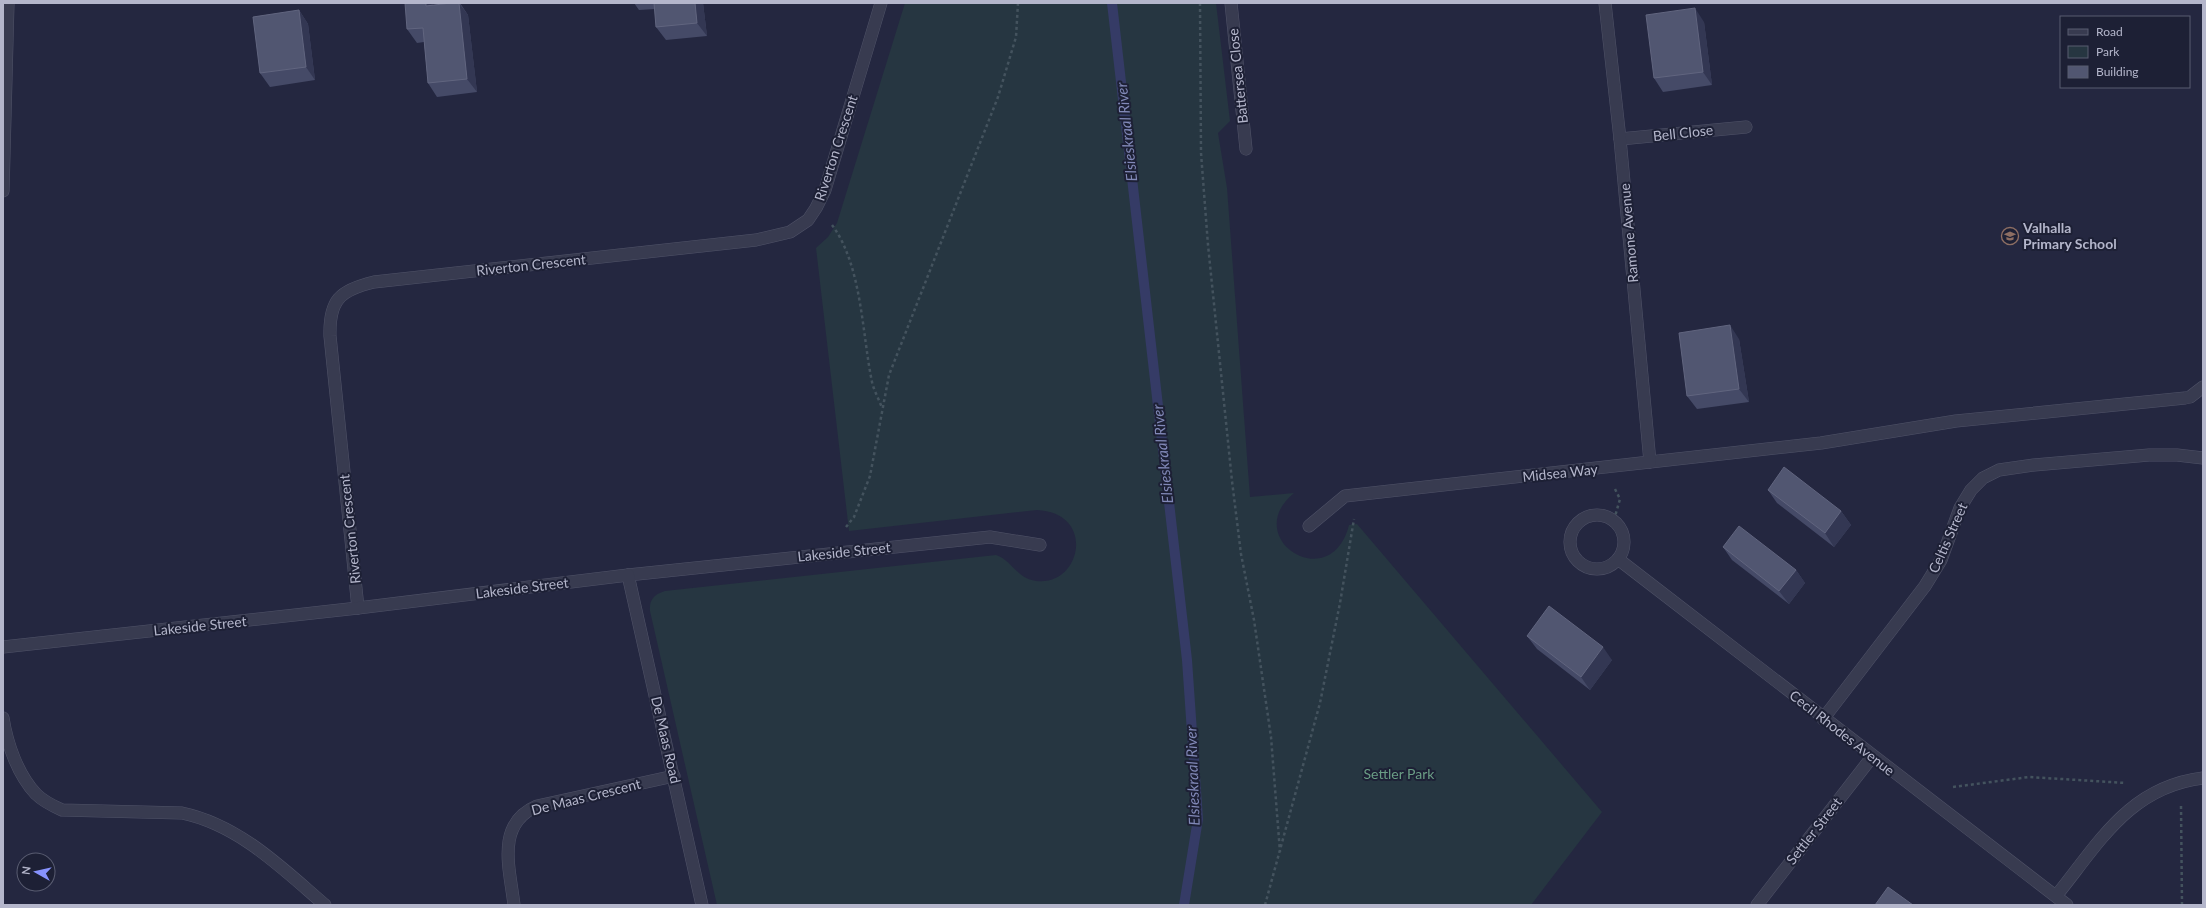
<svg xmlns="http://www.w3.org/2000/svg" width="2206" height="908" font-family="Lato,sans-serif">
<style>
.green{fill:#263641}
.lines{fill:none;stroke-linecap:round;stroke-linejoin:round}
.stream{stroke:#353b66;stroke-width:10}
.service-casing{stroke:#505368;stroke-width:13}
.minor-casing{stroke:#505368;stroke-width:13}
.tertiary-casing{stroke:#505368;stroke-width:13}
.path{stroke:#44535e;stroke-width:2.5;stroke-dasharray:3 3;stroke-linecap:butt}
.service{stroke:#383b50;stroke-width:12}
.minor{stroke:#383b50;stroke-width:12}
.tertiary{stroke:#383b50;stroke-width:12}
.wall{fill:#454a67}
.shaded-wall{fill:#333753}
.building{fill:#515671;stroke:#61657f}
.labels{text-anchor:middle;stroke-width:4;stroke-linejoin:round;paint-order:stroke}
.street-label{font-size:14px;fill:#b4b6cb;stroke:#1d2035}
.poi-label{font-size:14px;font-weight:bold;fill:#b4b6cb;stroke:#1d2035;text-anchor:start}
.park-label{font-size:14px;fill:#6a9d85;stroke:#1d2035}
.water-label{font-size:15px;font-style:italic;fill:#8289b8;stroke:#1d2035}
</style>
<rect width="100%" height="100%" fill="#242740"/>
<path class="green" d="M905,3H1216L1230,121L1218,133L1227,188L1250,497L1294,493C1239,538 1331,597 1349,525L1357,524L1602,812L1531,905H717L650,611C649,599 655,594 665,591L996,555C1013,561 1016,578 1036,581C1081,587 1097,513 1037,510L849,531L816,248L828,237L837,223Z"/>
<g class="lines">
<path class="stream" d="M1112,3L1187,660L1198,819L1184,905"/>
<g class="service-casing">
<path id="service" d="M1231,3L1246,149
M1620,139L1746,127
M1650,462L1821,443L1956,421L2185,398L2190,397L2203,387
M3,718C7,744 18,775 36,794C43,801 53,806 62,810L182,813C239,825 282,868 325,905"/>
</g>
<g class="minor-casing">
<path id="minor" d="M1570 542a27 27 0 1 1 54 0a27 27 0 1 1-54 0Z
M1309,526L1345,496L1650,462L1620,139L1605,3
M1618,559L2067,905
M628,575L990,537L1040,545
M358,608L330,336C329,300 340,290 374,282L756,240L790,232L808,220L816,208L825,190L881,3
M1823,719L1925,586L1941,560L1960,508L1971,490L1983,478L1999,470L2034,465L2149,455H2177L2203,458
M2056,896C2099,843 2129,787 2203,778
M514,905C510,869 495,824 537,806L674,776
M1757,905L1872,757"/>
</g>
<g class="tertiary-casing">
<path id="tertiary" d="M3,191L8,3
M3,647L358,608L628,575L702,905"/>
</g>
<path class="path" d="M1200,3L1201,153L1208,245L1232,481L1241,554L1254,620L1271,737L1280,852
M832,225C862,265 862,334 872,382C874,391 879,399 882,408
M1614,520L1620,499L1615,489
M846,527L854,517L870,476L889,375L998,97L1016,37L1018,3
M1953,787L2029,777L2126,783
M2181,806L2182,905
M1265,905L1320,703L1340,603L1354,519"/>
<use href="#service" class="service"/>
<use href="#minor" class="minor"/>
<use href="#tertiary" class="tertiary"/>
</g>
<path class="wall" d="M451,3H460L468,15L477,92L437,97L428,83L424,42L417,43L407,29L433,5Z
M634,3H703L707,36L666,40L656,27L655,9L639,10Z
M299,10L308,24L315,80L270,87L260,73Z
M1704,22L1712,85L1663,92L1654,78Z
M1739,339L1749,402L1697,409L1687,396Z
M1768,490L1841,511L1851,525L1834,547L1777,503Z
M1723,547L1796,570L1805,583L1789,604L1732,560Z
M1527,636L1612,660L1590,690L1537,649Z"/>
<path class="shaded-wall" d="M426,3H432L435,7L426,6Z
M459,3L468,15L477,92L467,79Z
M695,3H703L707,36L697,23Z
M1695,8L1704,22L1712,85L1703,72Z
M299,10L308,24L315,80L306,67Z
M1730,325L1739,339L1749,402L1739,389Z
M1841,511L1851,525L1834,547L1825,533Z
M1796,570L1805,583L1789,604L1779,591Z
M1603,647L1612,660L1590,690L1581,677Z"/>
<path class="building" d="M405,3H426V6L451,3H459L467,79L428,83L423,28L407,29Z
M654,3H695L697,23L656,27Z
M1695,8L1703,72L1654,78L1646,15Z
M299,10L306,67L260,73L253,17Z
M1730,325L1739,389L1687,396L1679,333Z
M1784,467L1841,511L1825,533L1768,490Z
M1739,526L1796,570L1779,591L1723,547Z
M1549,606L1603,647L1581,677L1527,636Z
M1888,887L1913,905H1875Z"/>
<defs>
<g id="school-ring" transform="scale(0.9)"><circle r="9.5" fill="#1d2035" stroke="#8d6e63" stroke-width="1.5"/><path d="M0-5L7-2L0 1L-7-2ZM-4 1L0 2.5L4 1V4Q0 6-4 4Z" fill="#8d6e63"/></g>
</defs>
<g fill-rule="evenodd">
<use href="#school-ring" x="2010" y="236"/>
</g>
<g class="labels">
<g class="street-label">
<text transform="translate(1238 76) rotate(-96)" y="5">Battersea Close</text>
<text transform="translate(1683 133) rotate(-6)" y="5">Bell Close</text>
<text transform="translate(836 148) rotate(-72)" y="5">Riverton Crescent</text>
<text transform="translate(1629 233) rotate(-95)" y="5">Ramone Avenue</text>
<text transform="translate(531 265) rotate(-6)" y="5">Riverton Crescent</text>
<text transform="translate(1560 473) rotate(-6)" y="5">Midsea Way</text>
<text transform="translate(350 529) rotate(-96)" y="5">Riverton Crescent</text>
<text transform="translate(1948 538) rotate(-66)" y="5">Celtis Street</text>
<text transform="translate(844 552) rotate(-6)" y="5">Lakeside Street</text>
<text transform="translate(522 588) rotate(-7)" y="5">Lakeside Street</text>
<text transform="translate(200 626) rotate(-6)" y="5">Lakeside Street</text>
<text transform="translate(1842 733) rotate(38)" y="5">Cecil Rhodes Avenue</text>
<text transform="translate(666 740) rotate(77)" y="5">De Maas Road</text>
<text transform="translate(586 797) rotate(-14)" y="5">De Maas Crescent</text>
<text transform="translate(1814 831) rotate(-52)" y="5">Settler Street</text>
</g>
<g class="poi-label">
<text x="2023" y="233">Valhalla<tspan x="2023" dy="16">Primary School</tspan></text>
</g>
<g class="park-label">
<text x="1399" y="779">Settler Park</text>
</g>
<g class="water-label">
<text transform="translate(1127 132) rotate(-96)" y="5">Elsieskraal River</text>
<text transform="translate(1163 454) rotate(-96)" y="5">Elsieskraal River</text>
<text transform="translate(1193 776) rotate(-92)" y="5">Elsieskraal River</text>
</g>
</g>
<rect width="2206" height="908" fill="none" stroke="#b4b6cb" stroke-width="8"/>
<rect x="2060" y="16" width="130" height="72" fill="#1d2035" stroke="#595c71"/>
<rect x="2068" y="29" width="20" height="6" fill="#383b50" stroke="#595c71"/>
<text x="2096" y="36" font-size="12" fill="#b4b6cb">Road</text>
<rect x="2068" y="46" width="20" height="12" fill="#263641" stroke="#595c71"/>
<text x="2096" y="56" font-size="12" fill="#b4b6cb">Park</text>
<rect x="2068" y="66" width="20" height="12" fill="#515671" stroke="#595c71"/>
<text x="2096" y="76" font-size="12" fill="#b4b6cb">Building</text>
<g transform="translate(36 872) rotate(278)"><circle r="19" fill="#1d2035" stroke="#595c71"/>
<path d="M0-3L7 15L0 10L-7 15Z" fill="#8792fd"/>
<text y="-6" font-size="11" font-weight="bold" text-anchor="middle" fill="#b4b6cb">N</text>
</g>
</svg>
